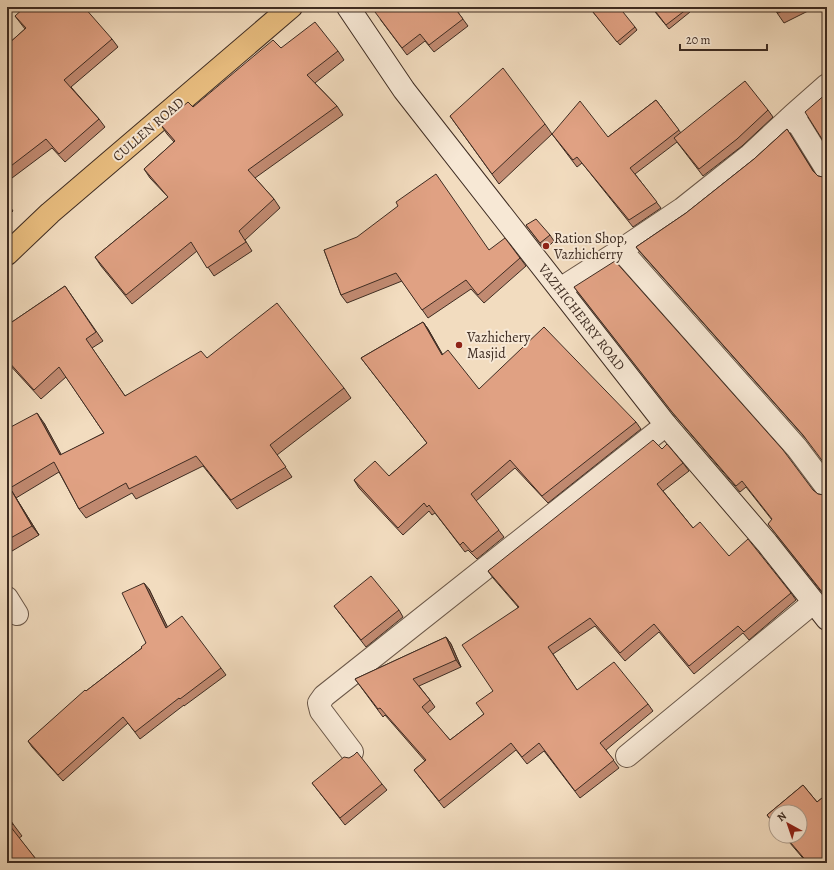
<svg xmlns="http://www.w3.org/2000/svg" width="834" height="870" font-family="Alegreya,serif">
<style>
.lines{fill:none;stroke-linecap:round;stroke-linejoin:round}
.street-casing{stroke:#6b5849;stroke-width:24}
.secondary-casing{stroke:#3e2c22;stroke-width:24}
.primary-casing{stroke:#3e2c22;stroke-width:24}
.street{stroke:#f7e8d5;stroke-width:22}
.secondary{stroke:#f7e8d5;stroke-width:22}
.primary{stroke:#e9be80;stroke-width:22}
.wall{fill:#c18a71;stroke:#3e2c22}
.shaded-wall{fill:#9d715c;stroke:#3e2c22}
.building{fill:#e0a183;stroke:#3e2c22}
.poi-dot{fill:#8f2418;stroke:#f7e8d5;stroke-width:1.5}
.labels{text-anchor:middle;stroke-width:4;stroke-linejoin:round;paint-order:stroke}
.street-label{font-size:14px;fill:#3e2c22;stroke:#f7e8d5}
.poi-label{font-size:14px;fill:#3e2c22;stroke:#f7e8d5;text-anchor:start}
</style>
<rect width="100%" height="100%" fill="#f2dcbf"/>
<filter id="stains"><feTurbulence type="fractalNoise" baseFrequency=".005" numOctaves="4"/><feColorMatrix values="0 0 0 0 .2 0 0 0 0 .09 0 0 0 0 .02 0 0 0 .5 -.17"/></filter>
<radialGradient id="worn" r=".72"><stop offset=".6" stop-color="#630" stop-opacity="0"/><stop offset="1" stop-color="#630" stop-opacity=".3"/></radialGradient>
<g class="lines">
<g class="street-casing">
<path id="street" d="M793,115L827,170
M621,250L797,448L827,488
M560,289L621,250L682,209L750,155L793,115L827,85
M7,598L17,614
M352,752L321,711L319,703L324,696L666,425
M627,756L813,603"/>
</g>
<g class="secondary-casing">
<path id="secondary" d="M348,7L404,90L666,425L767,543L827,619"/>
</g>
<g class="primary-casing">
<path id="primary" d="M7,254L50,213L291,7"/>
</g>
<use href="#street" class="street"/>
<use href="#secondary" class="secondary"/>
<use href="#primary" class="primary"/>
</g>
<path class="wall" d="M454,7L468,26L434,52L425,41L407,55L380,19Z
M651,7H686L690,12L669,29Z
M773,7H820L808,11L784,23Z
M593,12L635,27L637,30L620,45Z
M15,16L112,39L118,47L71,87L99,119L105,127L65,162L52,148L8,181L7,180V45L25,29Z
M281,48L338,51L344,60L315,83L337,106L343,115L255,178L274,199L280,208L245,240L252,251L214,276L197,251L132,304L101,266L95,257L168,197L150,178L144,169L174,142L167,134L161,125L193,107Z
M656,100L681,133L768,110L773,117L742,146L703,176L677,142L635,174L661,208L633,227L582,163L577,167L552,134L499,184L450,116L545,124L552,134L608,137Z
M787,129L814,172L818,176L823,177L807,440L640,252L636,247L686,213L754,159Z
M7,202L13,211L7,217Z
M526,225L550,235L554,241L545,250Z
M324,250H489L520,258L526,266L484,303L471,289L428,318L402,281L347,303L341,295Z
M65,286L103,341L92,348L125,396L207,358L344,388L351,398L277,455L292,477L237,509L203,466L136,499L132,493L86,518L79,509L59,472L16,498L39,535L7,554V429L44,423L61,455L104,433L66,377L41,399L7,362V316L12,322Z
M574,287L813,490L818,494L824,495L827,494V599L772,529L768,524L772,520L746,487L740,492L676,417Z
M423,322L428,329L442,354L479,389L636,422L641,429L548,503L515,468L476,501L504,537L477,559L468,550L465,552L435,513L432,515L429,511L403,535L359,488L354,480L389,476L427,443L361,358Z
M662,449L683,463L689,471L663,491L693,528L729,556L791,593L796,600L749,640L743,633L694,674L659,632L625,661L595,626L553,654L577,690L648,704L653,711L606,750L619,768L580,798L544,751L527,764L516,750L444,808L414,770L425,761L385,715L383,717L355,679L446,637L451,644L461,667L419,686L430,700L435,707L427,714L450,740L484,714L493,691L518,607L493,578L488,571Z
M149,589L167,627L221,668L226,675L184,706V705L140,739L128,723L63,781L32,747L28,741L86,691L142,648L146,643Z
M334,606L399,610L403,617L366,647Z
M312,783L382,784L387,790L345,825Z
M803,785L817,802L827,794V863H807L784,836H800V812H776V827L767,815Z
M7,816L22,836L19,838L39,863H8L7,862Z"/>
<path class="shaded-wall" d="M423,322L428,329L447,362L442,355Z
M37,413L44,423L67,465L60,455Z
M10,488L16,498L39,535L32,526Z
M144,583L149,589L171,634L166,628Z
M446,637L451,644L461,667L456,660Z"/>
<path class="building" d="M25,7H84L112,39L64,80L99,119L59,154L46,139L7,169V45L26,28L15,16Z
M381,7H454L463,19L429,45L420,34L402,48L375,12Z
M598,7H619L635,27L617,42L593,12Z
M652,7H686L687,9L666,25Z
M773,7H791L778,13Z
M315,22L338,51L307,75L337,106L248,170L274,199L239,231L246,242L207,268L191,242L126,295L95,257L168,197L144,169L175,141L161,125L188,102L193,107L273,40L281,48Z
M503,68L545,124L492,174L450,116Z
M745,81L768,110L737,139L699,169L674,138Z
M827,93V147L805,112Z
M656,100L679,130L630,168L657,202L629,220L577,157L573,160L552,134L580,101L608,137Z
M787,129L813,171L818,176L823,177L827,176V467L803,435L636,247L686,213L754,159Z
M436,174L489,250L505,238L520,258L478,295L466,280L422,310L396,273L341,295L324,250L357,237L398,206L396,202Z
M536,219L550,235L540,243L526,225Z
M615,261L783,450L813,490L818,494L824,495L827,494V598L768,524L772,519L742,481L736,486L672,412L574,287Z
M65,286L96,332L86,339L125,396L201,351L207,358L277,303L344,388L270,445L286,467L231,500L196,456L129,489L126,483L79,509L54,462L10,488L32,526L7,540V429L37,413L60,455L104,433L59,367L34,390L7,360V316L12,322Z
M423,322L442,355L448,350L479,389L544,327L636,422L542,496L510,460L471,494L499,530L472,552L463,542L460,545L429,505L427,507L424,503L398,528L354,480L375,461L389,476L427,443L361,358Z
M653,440L662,449L667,444L683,463L657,484L693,528L700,522L729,556L748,539L791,593L744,632L738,626L689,666L654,624L620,653L590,618L548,647L577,690L614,662L648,704L600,743L614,760L575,791L539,743L522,757L511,743L439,801L414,770L426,760L380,708L378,709L355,679L446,637L456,660L413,679L430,700L422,707L450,740L484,714L476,703L493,691L462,645L519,607L488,571Z
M371,576L399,610L361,640L334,606Z
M144,583L166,628L182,616L221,668L180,699L179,698L135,732L123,717L58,775L28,741L85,690L86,691L142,648L141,647L146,643L122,593Z
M357,752L382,784L340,818L312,783L344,757L349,758L354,755Z
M803,785L817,802L827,794V863H808L785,836H800V812H776V825L767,815Z
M7,816L13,824L10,826L39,863H9L7,861Z"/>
<g class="poi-dot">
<circle cx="546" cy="246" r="4"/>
<circle cx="459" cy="345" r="4"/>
</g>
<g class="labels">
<g class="street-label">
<text transform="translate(148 129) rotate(-41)" y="5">CULLEN ROAD</text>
<text transform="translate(582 317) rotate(52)" y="5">VAZHICHERRY ROAD</text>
</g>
<g class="poi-label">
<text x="554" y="243">Ration Shop,<tspan x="554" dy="16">Vazhicherry</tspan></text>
<text x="467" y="342">Vazhichery<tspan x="467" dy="16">Masjid</tspan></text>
</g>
</g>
<rect width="834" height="870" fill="none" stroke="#f2dcbf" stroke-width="24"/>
<rect x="8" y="8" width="818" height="854" fill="none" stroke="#3e2c22" stroke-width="2"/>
<rect x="12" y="12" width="810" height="846" fill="none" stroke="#3e2c22"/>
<g transform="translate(788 824) rotate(320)"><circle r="19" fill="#f7e8d5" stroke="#ad9d8d"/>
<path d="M0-3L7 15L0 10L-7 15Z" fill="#8f2418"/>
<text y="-6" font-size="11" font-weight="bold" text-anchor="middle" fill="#3e2c22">N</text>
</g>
<path d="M680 44v6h87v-6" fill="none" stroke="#3e2c22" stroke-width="2"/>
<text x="686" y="44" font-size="12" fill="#3e2c22" stroke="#f7e8d5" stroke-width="3" paint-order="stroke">20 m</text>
<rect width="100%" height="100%" filter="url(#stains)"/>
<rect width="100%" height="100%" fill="url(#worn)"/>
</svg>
